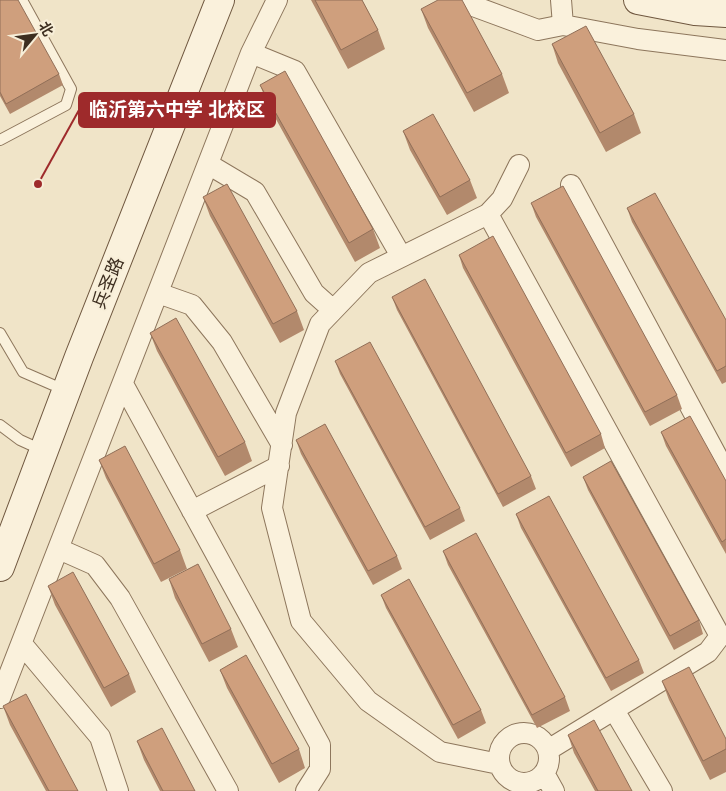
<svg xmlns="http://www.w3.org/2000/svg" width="726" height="791" font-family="Lora,'Noto Sans SC',serif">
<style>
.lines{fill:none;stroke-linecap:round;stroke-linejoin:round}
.service-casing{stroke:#8d765c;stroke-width:12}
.minor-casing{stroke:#8d765c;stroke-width:22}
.secondary-casing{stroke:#6f573f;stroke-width:30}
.service{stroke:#faf1dc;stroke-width:10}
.minor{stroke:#faf1dc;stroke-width:20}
.secondary{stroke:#faf1dc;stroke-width:28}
.wall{fill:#b2896c}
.building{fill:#cf9f7d;stroke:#916f58}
.labels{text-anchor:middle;stroke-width:4;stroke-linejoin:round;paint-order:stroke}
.street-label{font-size:18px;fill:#3d2e20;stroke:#f7eed8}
.leader{fill:none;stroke:#9e2a2b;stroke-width:2}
.callout-dot{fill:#9e2a2b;stroke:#f7eed8;stroke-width:2}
.callout{fill:#9e2a2b;stroke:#9e2a2b;stroke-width:2}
.callout-label{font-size:19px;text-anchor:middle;font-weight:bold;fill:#fff}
</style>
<rect width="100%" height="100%" fill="#f0e4c8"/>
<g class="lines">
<g class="service-casing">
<path id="service" d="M0,140L66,105L71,89L22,0
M0,333L23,372L53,385
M0,425L20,440L31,445"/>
</g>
<g class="minor-casing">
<path id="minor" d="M457,0L538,30L563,25
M561,0L563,25L638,39L726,50
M251,53L295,71L401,256
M208,164L255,192L314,293L333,310
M571,185L726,473
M488,214L720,636L708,652L548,750
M158,293L192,305L222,342L282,445
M123,384L320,745V769L306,791
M192,511L279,466
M59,549L95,565L120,598L228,791
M22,644L100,737L118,791
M0,698L251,53L277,0
M614,710L662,791
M499 758a25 25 0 1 1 50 0a25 25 0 1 1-50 0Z
M499,764L440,752L368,701L301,621L272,508L286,413L320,324L369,273L488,214L502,199L519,165
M544,773L554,791"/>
</g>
<g class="secondary-casing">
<path id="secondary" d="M638,0L695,11L726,13
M0,567L79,357L220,0"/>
</g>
<use href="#service" class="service"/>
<use href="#minor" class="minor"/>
<use href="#secondary" class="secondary"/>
</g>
<path class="wall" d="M0,0L59,74L63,85L10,114L0,96Z
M311,0H362L378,30L385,49L348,69Z
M421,9L502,74L509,93L474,112L428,28Z
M552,44L634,114L641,133L606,152L558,63Z
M260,85L373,229L380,248L355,262L267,103Z
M403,131L470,180L477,198L447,215L410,150Z
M203,197L297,311L304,330L280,343L210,216Z
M531,203L677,395L682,409L650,426L536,217Z
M627,208L726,320V382L722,384L632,222Z
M459,255L601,434L605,448L571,467L463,268Z
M392,297L531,476L536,489L503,507L397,310Z
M150,333L245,442L252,461L225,476L157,351Z
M335,361L460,508L465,521L430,540L340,374Z
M661,432L726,481V554L666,446Z
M296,440L397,556L402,569L373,585L301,454Z
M99,460L180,550L187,569L161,582L106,478Z
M583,477L699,620L703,634L674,650L588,490Z
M516,514L639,660L644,673L611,691L521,528Z
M443,551L565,697L570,711L537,728L448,565Z
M169,579L231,629L238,647L209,662L175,598Z
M48,586L129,674L136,692L111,707L55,605Z
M381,595L481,710L486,723L458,739L386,608Z
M220,670L299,749L305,768L279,783L227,688Z
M662,681L726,739V772L710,780L669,700Z
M3,706L78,791H46L10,725Z
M568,735L632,791H595L574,753Z
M137,741L195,791H160L144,760Z"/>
<path class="building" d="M0,0H18L59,74L6,104L0,92Z
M315,0H362L378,30L341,50Z
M438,0H462L502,74L467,93L421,9Z
M586,26L634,114L600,133L552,44Z
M285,71L373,229L349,243L260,85Z
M433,114L470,180L440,197L403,131Z
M227,184L297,311L273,324L203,197Z
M563,186L677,395L645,412L531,203Z
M655,193L726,320V366L717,371L627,208Z
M493,236L601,434L566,453L459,255Z
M425,279L531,476L498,494L392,297Z
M176,318L245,442L218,457L150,333Z
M370,342L460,508L425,527L335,361Z
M690,416L726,481V539L722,542L661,432Z
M325,424L397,556L368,571L296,440Z
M125,446L180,550L154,564L99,460Z
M611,461L699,620L670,636L583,477Z
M549,496L639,660L606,678L516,514Z
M476,533L565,697L532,715L443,551Z
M198,564L231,629L202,644L169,579Z
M73,572L129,674L104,688L48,586Z
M409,579L481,710L453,725L381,595Z
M246,655L299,749L272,764L220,670Z
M689,667L726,739V749L703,761L662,681Z
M26,694L78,791H49L3,706Z
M594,720L632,791H598L568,735Z
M162,728L195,791H163L137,741Z"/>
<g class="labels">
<g class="street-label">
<text transform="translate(108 283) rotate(-68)" y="6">兵圣路</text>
</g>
</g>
<path class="leader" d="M38 184L79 110"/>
<circle class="callout-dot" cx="38" cy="184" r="5"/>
<rect class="callout" x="79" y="93" width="196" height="34" rx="5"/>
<g class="callout-label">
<text x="177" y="116">临沂第六中学 北校区</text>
</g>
<g transform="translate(35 35) rotate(61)" stroke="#f7eed8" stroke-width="4" paint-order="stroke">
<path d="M0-4L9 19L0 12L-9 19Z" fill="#3d2e20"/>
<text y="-8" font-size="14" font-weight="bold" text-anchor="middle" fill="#3d2e20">北</text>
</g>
</svg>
